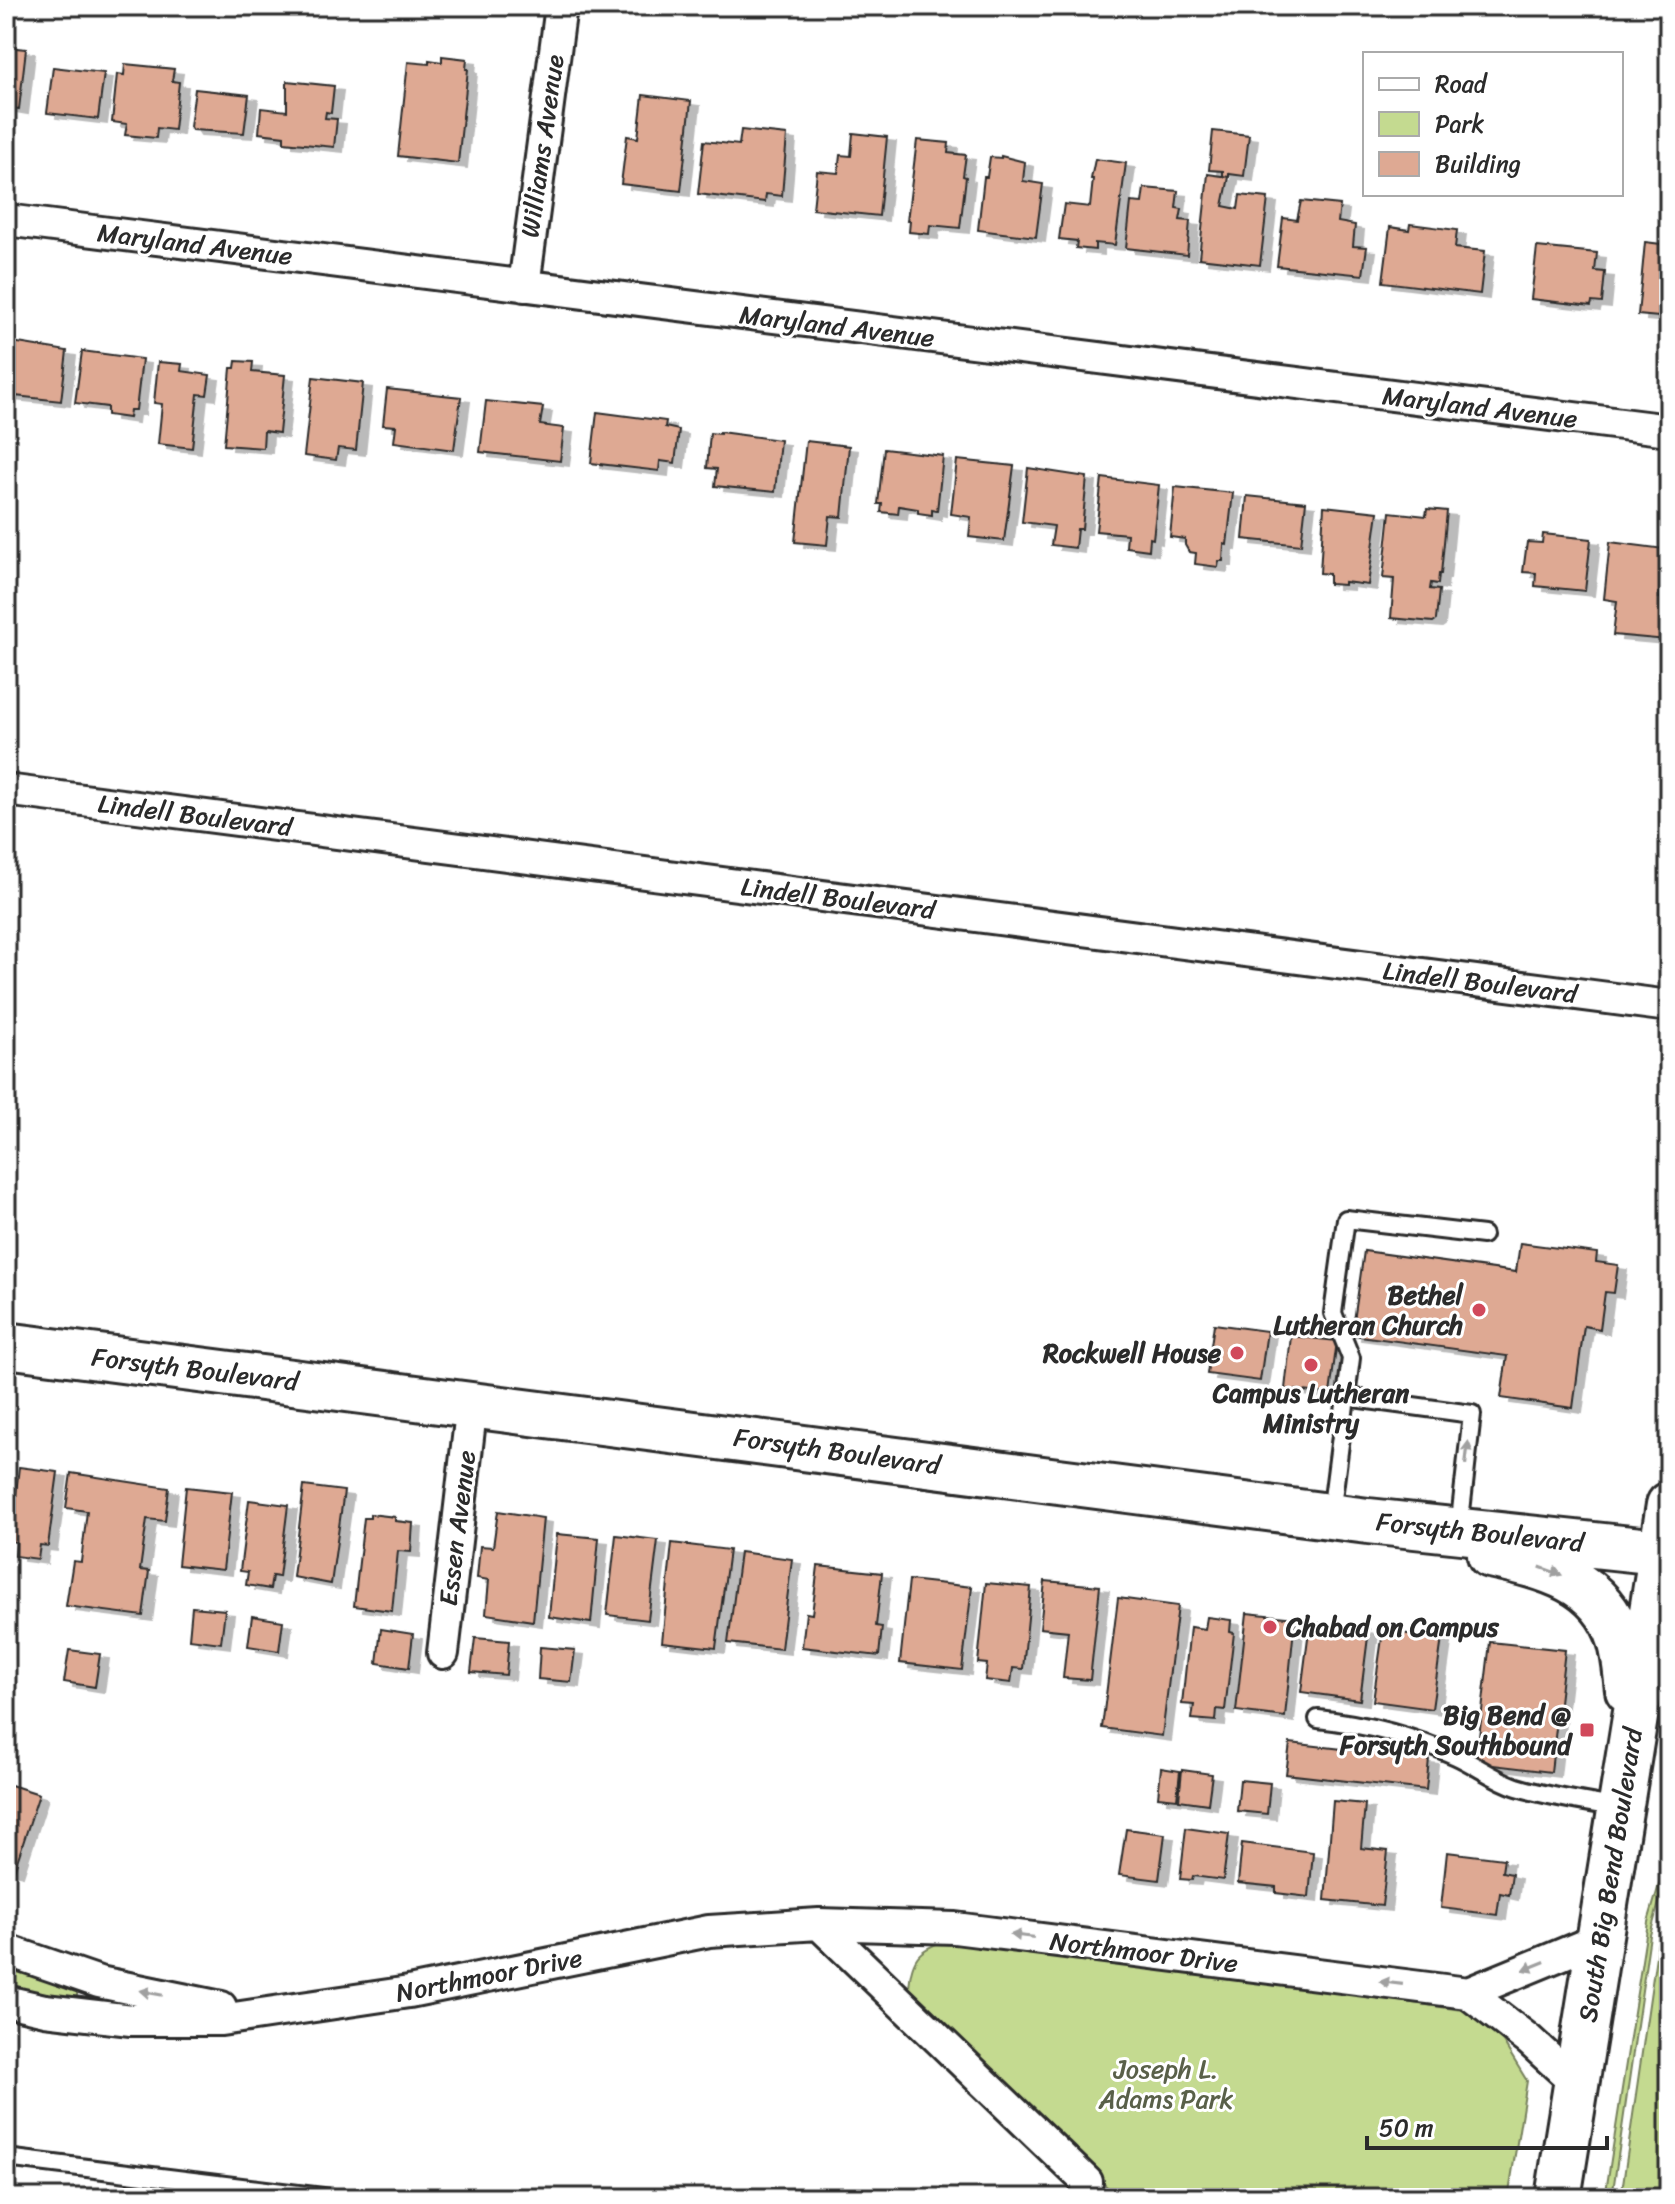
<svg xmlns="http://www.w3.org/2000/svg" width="1675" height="2204" font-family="Sriracha,sans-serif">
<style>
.green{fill:#c4da90;stroke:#78825e;stroke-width:2}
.building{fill:#dea993;stroke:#2b2b2b;stroke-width:2;filter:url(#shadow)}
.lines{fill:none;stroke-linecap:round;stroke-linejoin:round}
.lane-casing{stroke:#2b2b2b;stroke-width:22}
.street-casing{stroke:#2b2b2b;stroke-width:36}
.secondary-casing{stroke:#2b2b2b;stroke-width:50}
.lane{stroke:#fff;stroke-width:16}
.street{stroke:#fff;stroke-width:30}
.secondary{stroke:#fff;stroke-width:44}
.oneway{fill:#a0a0a0}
.poi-dot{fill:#d1495b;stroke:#fff;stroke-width:3}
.labels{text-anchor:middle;stroke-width:6;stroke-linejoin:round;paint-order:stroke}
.street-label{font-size:26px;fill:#2b2b2b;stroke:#fff}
.poi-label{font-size:26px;font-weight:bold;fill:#2b2b2b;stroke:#fff;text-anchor:end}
.park-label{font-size:26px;fill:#596049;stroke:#fff}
</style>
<defs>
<filter id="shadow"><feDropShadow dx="9" dy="5" stdDeviation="0" flood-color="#0004"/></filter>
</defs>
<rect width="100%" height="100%" fill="#fff"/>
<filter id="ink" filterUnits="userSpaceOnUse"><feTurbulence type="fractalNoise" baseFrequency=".0125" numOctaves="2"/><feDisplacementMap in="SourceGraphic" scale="16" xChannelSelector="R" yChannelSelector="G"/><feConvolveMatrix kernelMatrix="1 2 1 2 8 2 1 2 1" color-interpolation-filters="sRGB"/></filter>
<g filter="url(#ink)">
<path class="green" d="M1669,1851V1867L1650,1935L1612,2198H1605L1648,1922Z
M1669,1897V2198H1621L1659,1935Z
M953,1938L1469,2011L1503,2042L1527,2081L1508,2198H1118L909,1989C911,1953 921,1949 953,1938Z
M6,1961L77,1989V2001L6,1991Z"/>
<path class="building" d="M6,47L26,49L19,109L6,107Z
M442,56L467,59L466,69H468L458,163L398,156L408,62L429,64V60L442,62Z
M125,64L174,69L172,81L179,82L174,130L157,128L156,138L125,135L127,124L112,122L117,74L124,75Z
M53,67L104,73L98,119L47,113Z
M287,81L334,86L331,113L326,112L325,118L337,119L334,147L284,142V136L259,133L261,108L287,111Z
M195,89L249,95L244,133L192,130L190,127Z
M643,95L691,101L681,191L621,184L627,136L638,138Z
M741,130L787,135L782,196L766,194L765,202L698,194L704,141L739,145Z
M1213,131L1249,135L1244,176L1229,174V177L1223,176V171L1209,170Z
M853,133L887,137L879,216L813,209L817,171L838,173L840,155L851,156Z
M917,140L949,143L948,153L966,155L963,176L966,177L960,228L930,225L929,234L909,232L910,221H907Z
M1001,156L1025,162L1023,181L1043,184L1036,237L978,230L984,177H987L990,157L1001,158Z
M1095,159L1126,163L1115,245L1095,243V250L1076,248L1077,241L1059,239L1064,204L1090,207L1093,179H1091Z
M1208,174L1229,177L1223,206L1238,209L1240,195L1268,198L1260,265L1199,258Z
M1144,188L1178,191L1176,208L1182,209L1180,220L1190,221L1187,255L1126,248L1131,202L1142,203Z
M1301,201L1340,205L1338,222L1355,225L1353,246L1367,247L1363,275L1277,266L1283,218L1297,220Z
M1410,224L1457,230L1455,248L1485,251L1480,294L1383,282L1390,227L1409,230Z
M1645,242L1669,245V318L1638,315Z
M1537,247L1597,253L1595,271L1605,272L1602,303L1592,302L1591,306L1531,299Z
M12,342L67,351L61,401L6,395Z
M82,351L142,359L136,410H130L129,418L107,415V407L75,403Z
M236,361L253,362L252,372L285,375L279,433L264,431L263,448L224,445L231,368H235Z
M158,362L182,364L181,371L210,375L207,395L198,394L192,448L158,444L162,404L154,403Z
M313,377L363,383L356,450L338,448L336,460L304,456Z
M387,389L461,397L454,450L394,442L396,426L383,425Z
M486,401L543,407L540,425L564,428L560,461L480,452Z
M597,412L666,421L665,427L679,430L675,463L660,461L659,471L591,463Z
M720,432L780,440L775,492L715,486L717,469L707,468L710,433L720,434Z
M806,441L849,446L842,517L830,516L827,545L795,542Z
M884,449L943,456L937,511L932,510V515L918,513V509L899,506L898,514L881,512L882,504H878Z
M957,460L1014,466L1004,541L969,537L971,517L951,514Z
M1028,468L1087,477L1082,529H1077L1075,548L1051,545L1054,526L1022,522Z
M1102,478L1159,485L1153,539L1150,538L1149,550L1126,547L1127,534L1096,531Z
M1175,487L1233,493L1227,545L1224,544L1223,561H1219L1218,567L1195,564L1196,553L1189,552L1185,545V539L1170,537Z
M1247,496L1306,502L1301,545L1243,539Z
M1324,506L1378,512L1368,585L1344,582V585L1329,584V574L1320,573Z
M1427,509L1447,511L1441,574H1439L1438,584L1431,583L1430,589L1439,590L1436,620L1433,622L1391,618L1394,579L1383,578L1390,512L1426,516Z
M1543,534L1591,539L1585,591L1535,586L1536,573L1523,572L1527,542L1542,543Z
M1610,542L1665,549L1659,598L1669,600L1667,640L1613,635L1617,601L1604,599Z
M1520,1243L1597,1253L1596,1262L1618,1265L1614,1293L1605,1292L1600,1329L1584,1326L1573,1408L1501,1398L1507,1356L1352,1335L1364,1251L1516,1272Z
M1214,1324L1267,1331L1260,1381L1207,1374Z
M1291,1336L1337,1341L1330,1394L1285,1389Z
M19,1467L58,1472L48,1546L40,1545L38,1559L15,1556L16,1542L10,1541L13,1513L10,1508L11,1498L16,1493Z
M71,1473L169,1488L165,1521L147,1519L140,1570L149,1571L143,1616L66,1606L73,1561L81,1562L87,1511L66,1508Z
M304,1486L344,1491L331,1584L293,1577Z
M186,1487L232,1492L223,1570L178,1565Z
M249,1500L288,1505L279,1577L272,1576L270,1589L246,1585L248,1572L240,1571Z
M498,1511L543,1518L533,1621L486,1614L489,1580L477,1578L480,1546L493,1547Z
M370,1514L395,1517V1521L413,1523L411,1552L398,1551L392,1611L354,1606L364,1518H370Z
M557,1534L599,1538L591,1623L549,1617Z
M616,1535L658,1540L648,1620L607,1615Z
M672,1543L729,1550L716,1648L662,1642Z
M740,1552L792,1559L781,1649L728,1643Z
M818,1566L882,1573L876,1626L882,1627L879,1656L802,1647L806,1613L812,1614Z
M909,1580L972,1587L962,1670L900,1663Z
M1045,1581L1100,1586L1090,1680L1063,1678L1068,1631L1040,1628Z
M986,1583L1031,1587L1023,1669L1013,1668L1011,1683L985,1680L987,1664L978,1663Z
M1118,1598L1178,1606L1162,1736L1102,1728Z
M192,1607L225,1610L221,1643L189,1639Z
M1247,1613L1295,1618L1285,1717L1236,1711Z
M252,1616L283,1621L279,1651L248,1646Z
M1207,1617L1231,1620L1230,1632L1234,1633L1225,1710L1217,1709L1216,1721L1192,1719L1194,1705L1182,1704L1190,1627L1205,1629Z
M1310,1622L1369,1629L1360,1700L1301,1692Z
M381,1629L413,1634L409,1668L377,1663Z
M1383,1631L1442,1638L1432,1709L1373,1701Z
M475,1638L509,1641L506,1675L471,1672Z
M1490,1642L1565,1650L1551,1772L1476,1763Z
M540,1647L575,1650L571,1682L538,1679Z
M69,1650L100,1654L95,1687L64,1682Z
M1290,1743L1429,1759L1426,1790L1286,1774Z
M1161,1768L1180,1771L1177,1799L1158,1797Z
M1182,1770L1212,1774L1208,1804L1179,1800Z
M1240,1780L1270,1783L1267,1814L1237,1811Z
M11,1785L39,1794L14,1871L6,1869V1799Z
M1333,1801L1365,1804L1361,1848L1388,1851L1382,1906L1325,1900Z
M1186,1828L1229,1834L1223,1880L1193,1876L1192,1880L1180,1879Z
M1126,1829L1165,1834L1159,1880L1119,1875Z
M1242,1843L1313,1852L1309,1897L1276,1893V1887L1238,1883Z
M1447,1852L1504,1859L1502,1872L1512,1874L1509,1895L1500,1893L1497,1915L1441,1908Z"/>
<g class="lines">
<g class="lane-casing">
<path id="lane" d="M1346,1397L1351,1358L1333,1313L1346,1219L1483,1235
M1331,1514L1346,1397L1472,1414L1459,1529
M1318,1719C1365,1724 1412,1736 1456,1756C1476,1765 1495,1780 1517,1787C1550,1797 1586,1802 1620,1808
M6,2158L331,2198"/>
</g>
<g class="street-casing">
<path id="street" d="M6,220L1669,430
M524,286L561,6
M6,790L1669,1006
M443,1653L472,1403
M819,1924L955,1928L1468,1993L1599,1939
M6,1950L99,1982L221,2007
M1468,1993L1529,2040L1576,2083
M6,2001L45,2010L131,2020H221L409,1992L709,1931L819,1924L1087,2182"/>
</g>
<g class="secondary-casing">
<path id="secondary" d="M6,1345L1368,1521L1669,1553
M1490,1555C1544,1567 1601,1579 1620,1640C1625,1656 1626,1674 1628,1690
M1558,2198L1669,1505"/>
</g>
<use href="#lane" class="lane"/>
<use href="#street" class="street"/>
<use href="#secondary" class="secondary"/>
</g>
<defs><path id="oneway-solid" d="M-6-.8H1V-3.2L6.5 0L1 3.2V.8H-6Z" transform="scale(2)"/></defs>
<g class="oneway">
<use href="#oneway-solid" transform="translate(1467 1453) rotate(-83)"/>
<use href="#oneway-solid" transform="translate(1551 1571) rotate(20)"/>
<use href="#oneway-solid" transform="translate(1022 1936) rotate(-173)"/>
<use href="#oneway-solid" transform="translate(1534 1966) rotate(158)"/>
<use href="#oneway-solid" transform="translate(1391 1983) rotate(-173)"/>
<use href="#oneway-solid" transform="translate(151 1993) rotate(-169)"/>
</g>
</g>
<g class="poi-dot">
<circle cx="1479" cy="1310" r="8"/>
<circle cx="1237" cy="1353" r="8"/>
<circle cx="1311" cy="1365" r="8"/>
<circle cx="1270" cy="1627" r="8"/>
<rect x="1579" y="1722" width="16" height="16" rx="4"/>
</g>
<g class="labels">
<g class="street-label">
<text transform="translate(542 146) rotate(-82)" y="9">Williams Avenue</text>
<text transform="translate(195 244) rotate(7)" y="9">Maryland Avenue</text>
<text transform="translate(837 326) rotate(7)" y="9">Maryland Avenue</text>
<text transform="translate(1480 407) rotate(7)" y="9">Maryland Avenue</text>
<text transform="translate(195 815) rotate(7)" y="9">Lindell Boulevard</text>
<text transform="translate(838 898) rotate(7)" y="9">Lindell Boulevard</text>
<text transform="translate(1480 982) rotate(7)" y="9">Lindell Boulevard</text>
<text transform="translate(195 1369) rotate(7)" y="9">Forsyth Boulevard</text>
<text transform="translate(837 1451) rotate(8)" y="9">Forsyth Boulevard</text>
<text transform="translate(457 1528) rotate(-83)" y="9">Essen Avenue</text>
<text transform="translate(1480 1532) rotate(6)" y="9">Forsyth Boulevard</text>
<text transform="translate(1610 1875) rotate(-81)" y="9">South Big Bend Boulevard</text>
<text transform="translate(1144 1952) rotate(7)" y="9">Northmoor Drive</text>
<text transform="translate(489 1975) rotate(-11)" y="9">Northmoor Drive</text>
</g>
<g class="poi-label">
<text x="1463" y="1304">Bethel<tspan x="1463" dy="30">Lutheran Church</tspan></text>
<text x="1221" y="1362">Rockwell House</text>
<text x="1311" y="1402" text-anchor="middle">Campus Lutheran<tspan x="1311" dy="30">Ministry</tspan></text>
<text x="1286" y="1636" text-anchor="start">Chabad on Campus</text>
<text x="1571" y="1724">Big Bend @<tspan x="1571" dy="30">Forsyth Southbound</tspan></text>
</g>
<g class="park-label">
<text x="1166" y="2078">Joseph L.<tspan x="1166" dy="30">Adams Park</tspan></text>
</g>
</g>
<rect width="1675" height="2204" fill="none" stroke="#fff" stroke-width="32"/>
<rect x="16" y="16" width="1643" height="2172" fill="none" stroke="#2b2b2b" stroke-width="3" filter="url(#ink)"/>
<rect x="1363" y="52" width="260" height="144" fill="#ffffff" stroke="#aaaaaa" stroke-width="2"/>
<rect x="1379" y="78" width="40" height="12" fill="#ffffff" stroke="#aaaaaa" stroke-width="2"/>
<text x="1435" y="92" font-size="24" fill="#2b2b2b">Road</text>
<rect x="1379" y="112" width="40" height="24" fill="#c4da90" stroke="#aaaaaa" stroke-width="2"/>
<text x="1435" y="132" font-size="24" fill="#2b2b2b">Park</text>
<rect x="1379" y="152" width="40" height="24" fill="#dea993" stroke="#aaaaaa" stroke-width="2"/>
<text x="1435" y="172" font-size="24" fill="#2b2b2b">Building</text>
<path d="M1367 2136v12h240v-12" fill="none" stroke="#2b2b2b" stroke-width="4"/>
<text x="1379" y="2136" font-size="24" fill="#2b2b2b" stroke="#ffffff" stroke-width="6" paint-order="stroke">50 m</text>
</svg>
